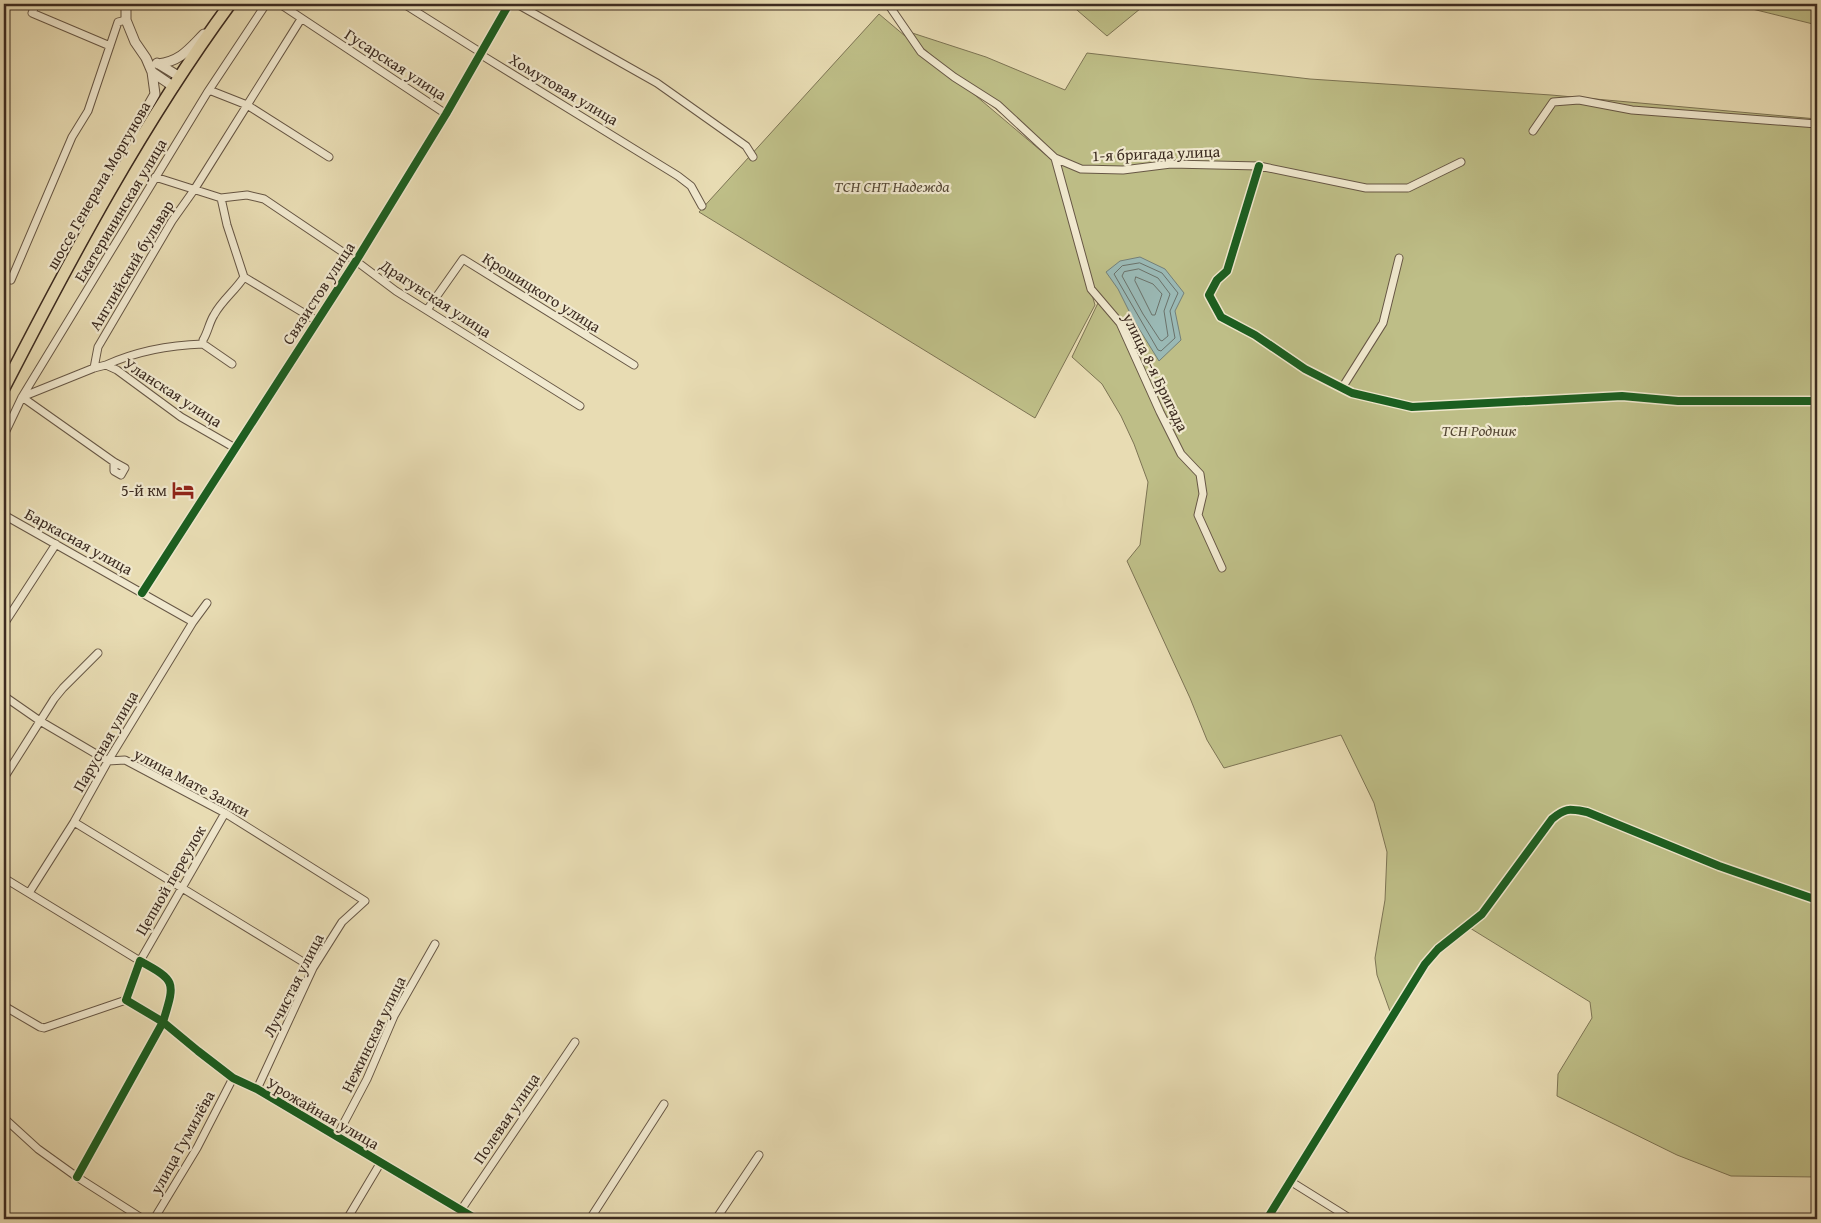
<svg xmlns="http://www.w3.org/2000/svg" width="1821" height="1223" font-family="'Gentium Book Plus',serif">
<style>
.green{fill:#bebe87;stroke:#7d7454}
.water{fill:#9ab9b5;stroke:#748079}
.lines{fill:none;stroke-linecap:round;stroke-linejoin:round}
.shore{stroke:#6b726a;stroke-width:1}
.minor-casing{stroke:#675745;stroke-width:9}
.tertiary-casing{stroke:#675745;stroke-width:11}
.primary-casing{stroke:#3c2b20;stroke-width:14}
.minor{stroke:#f0e8ce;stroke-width:7}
.tertiary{stroke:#f0e8ce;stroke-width:9}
.primary{stroke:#e8dcb3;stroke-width:11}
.cycleway-casing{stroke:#f0e8ce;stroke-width:11}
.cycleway{stroke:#1b5e20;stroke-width:8}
.labels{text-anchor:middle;stroke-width:4.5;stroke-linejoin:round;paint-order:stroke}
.street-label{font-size:16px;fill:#3c2b20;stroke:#f0e8ce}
.park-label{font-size:16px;font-style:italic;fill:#564835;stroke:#f0e8ce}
.poi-label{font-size:16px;fill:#3c2b20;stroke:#f0e8ce;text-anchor:end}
</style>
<rect width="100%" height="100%" fill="#e8dcb3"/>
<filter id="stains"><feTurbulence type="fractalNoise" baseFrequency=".004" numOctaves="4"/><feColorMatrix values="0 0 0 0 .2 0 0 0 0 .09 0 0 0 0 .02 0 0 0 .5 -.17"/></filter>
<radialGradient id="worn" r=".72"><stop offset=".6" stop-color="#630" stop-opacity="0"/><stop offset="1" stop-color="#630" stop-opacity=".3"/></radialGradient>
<path class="green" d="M1070,4H1146L1107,36Z
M1732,4H1817V25Z
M879,14L1053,161L1095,305L1035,418L699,212Z
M900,29L986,57L1065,90L1087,53L1310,79L1551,95L1817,119V1177L1731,1176L1677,1155L1557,1096L1558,1074L1592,1018L1590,1002L1465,925L1427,958L1391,1014L1377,975L1375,958L1385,900L1387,852L1374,803L1341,735L1224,768L1207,740L1190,698L1127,561L1140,545L1148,482L1134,444L1121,416L1102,384L1072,357L1098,303L1059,165L1019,128Z"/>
<path class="water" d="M1140,257L1165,269L1184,293L1175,311L1181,340L1159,361L1133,319L1118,289L1106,272L1120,261Z"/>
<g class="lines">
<path class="shore" d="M1140,263L1162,273L1178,293L1170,311L1175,338L1161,351L1158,350L1114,274L1122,266Z
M1139,269L1158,278L1170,294L1164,311L1168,336L1162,341L1160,340L1143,314L1122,276L1124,272Z
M1136,277L1153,284L1162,294L1155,315H1152L1135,281Z"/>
<g class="minor-casing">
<path id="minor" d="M36,4L32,13L110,46
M280,4L446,114
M404,4L480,52L483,56L678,176L691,186L702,206
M517,4L657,83L746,146L753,157
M888,4L921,52L954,77L998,105L1055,158L1081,169L1123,170L1171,164L1259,166L1366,188H1408L1461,162
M209,90L247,105L329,157
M1533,131L1553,102L1579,100L1632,110L1817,124
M1055,158L1091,289L1120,323L1160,412L1181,454L1200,474L1203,494L1198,515L1222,568
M1259,166L1227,271L1217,280L1209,295L1221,317L1255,335L1305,369L1352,393L1412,407L1622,396L1678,401H1817
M155,177L221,198L247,195L264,199L356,261L396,291L580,406
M244,277L317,321
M11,280L72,137L88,111L118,22L126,20
M427,310L463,259L634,365
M203,344L232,364
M106,365C137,351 170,345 203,344V340C208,332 209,323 214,315C222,300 235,291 244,277L227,225L221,198
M94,368L98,347L172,221L194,190L301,19
M1342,388L1383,323L1399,258
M22,397L94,368L106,365L117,370L181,417L235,448
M22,397L114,462L125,468L121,475L114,471V462
M4,435L22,397L207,93L266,4
M4,515L193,622
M142,593L356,261L446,114L509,4
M4,624L56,544
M4,696L40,721L108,761L125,760L225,813L365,901L342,922L313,968L257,1089
M4,778L54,699L63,688L98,653
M74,822L313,968
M4,878L140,961L225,813
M29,893L74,822L108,761L193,622L207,603
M4,1006L40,1027L44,1028L126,1000
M4,1118L38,1149L77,1177L143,1219
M337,1136L367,1079L394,1016L435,944
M77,1177L163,1022C175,982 177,981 140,961L126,1000L163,1022L198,1051L233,1078L257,1089L476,1219
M1290,1181L1351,1219
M461,1210L575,1042
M154,1219L197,1148L233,1078
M347,1219L381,1162
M590,1219L664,1104
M716,1219L759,1155
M1267,1219L1425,964L1438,949L1482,914L1552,819C1566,807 1570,809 1587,812L1719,866L1817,900"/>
</g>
<g class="tertiary-casing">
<path id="tertiary" d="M126,4V20L135,42L146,58L152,72L155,94L135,129L136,147
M157,63L180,77
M158,64C181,61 189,49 204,34
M152,72L174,87"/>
</g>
<g class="primary-casing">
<path id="primary" d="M4,388C72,256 142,124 230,4"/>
</g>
<use href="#minor" class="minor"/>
<use href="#tertiary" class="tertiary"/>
<use href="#primary" class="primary"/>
<g class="cycleway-casing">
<path id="cycleway" d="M1259,166L1227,271L1217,280L1209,295L1221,317L1255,335L1305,369L1352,393L1412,407L1622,396L1678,401H1817
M142,593L356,261L446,114L509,4
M77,1177L163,1022C175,982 177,981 140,961L126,1000L163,1022L198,1051L233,1078L257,1089L476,1219
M1267,1219L1425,964L1438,949L1482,914L1552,819C1566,807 1570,809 1587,812L1719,866L1817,900"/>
</g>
<use href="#cycleway" class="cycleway"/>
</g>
<defs>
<g id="hotel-bare" transform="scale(1.725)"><path d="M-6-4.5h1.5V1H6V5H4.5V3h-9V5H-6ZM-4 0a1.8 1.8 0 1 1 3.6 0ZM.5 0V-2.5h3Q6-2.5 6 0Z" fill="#8f2418" stroke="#f0e8ce" stroke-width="2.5" paint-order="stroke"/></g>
</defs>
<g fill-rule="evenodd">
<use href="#hotel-bare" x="183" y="490"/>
</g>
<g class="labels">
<g class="street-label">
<text transform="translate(396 64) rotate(33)" y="6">Гусарская улица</text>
<text transform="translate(564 89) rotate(31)" y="6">Хомутовая улица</text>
<text transform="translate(1156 153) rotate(-2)" y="6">1-я бригада улица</text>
<text transform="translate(98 185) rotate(-60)" y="6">шоссе Генерала Моргунова</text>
<text transform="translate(120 210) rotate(-59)" y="6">Екатерининская улица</text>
<text transform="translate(131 265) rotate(-59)" y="6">Английский бульвар</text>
<text transform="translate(542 292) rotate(32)" y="6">Крошицкого улица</text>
<text transform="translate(318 293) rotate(-57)" y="6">Связистов улица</text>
<text transform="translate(436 298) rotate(33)" y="6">Драгунская улица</text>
<text transform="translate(1156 372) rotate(64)" y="6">улица 8-я Бригада</text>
<text transform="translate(173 392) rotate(33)" y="6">Уланская улица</text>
<text transform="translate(79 541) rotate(29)" y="6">Баркасная улица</text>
<text transform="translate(105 741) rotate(-60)" y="6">Парусная улица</text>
<text transform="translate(192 782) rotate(28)" y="6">улица Мате Залки</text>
<text transform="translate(170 880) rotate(-60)" y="6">Цепной переулок</text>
<text transform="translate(293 985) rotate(-63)" y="6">Лучистая улица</text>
<text transform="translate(373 1034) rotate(-64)" y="6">Нежинская улица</text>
<text transform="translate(323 1113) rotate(30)" y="6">Урожайная улица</text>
<text transform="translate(506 1118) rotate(-56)" y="6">Полевая улица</text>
<text transform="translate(182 1142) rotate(-61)" y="6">улица Гумилёва</text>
</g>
<g class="park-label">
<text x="892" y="192">ТСН СНТ Надежда</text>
<text x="1479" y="436">ТСН Родник</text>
</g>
<g class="poi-label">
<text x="167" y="496">5-й км</text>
</g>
</g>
<rect width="1821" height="1223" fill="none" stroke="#e8dcb3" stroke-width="20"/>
<rect x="5" y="5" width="1811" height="1213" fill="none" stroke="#3c2b20" stroke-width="2.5"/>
<rect x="10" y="10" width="1801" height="1203" fill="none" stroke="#3c2b20"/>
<rect width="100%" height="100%" filter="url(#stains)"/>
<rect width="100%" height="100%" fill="url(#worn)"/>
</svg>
